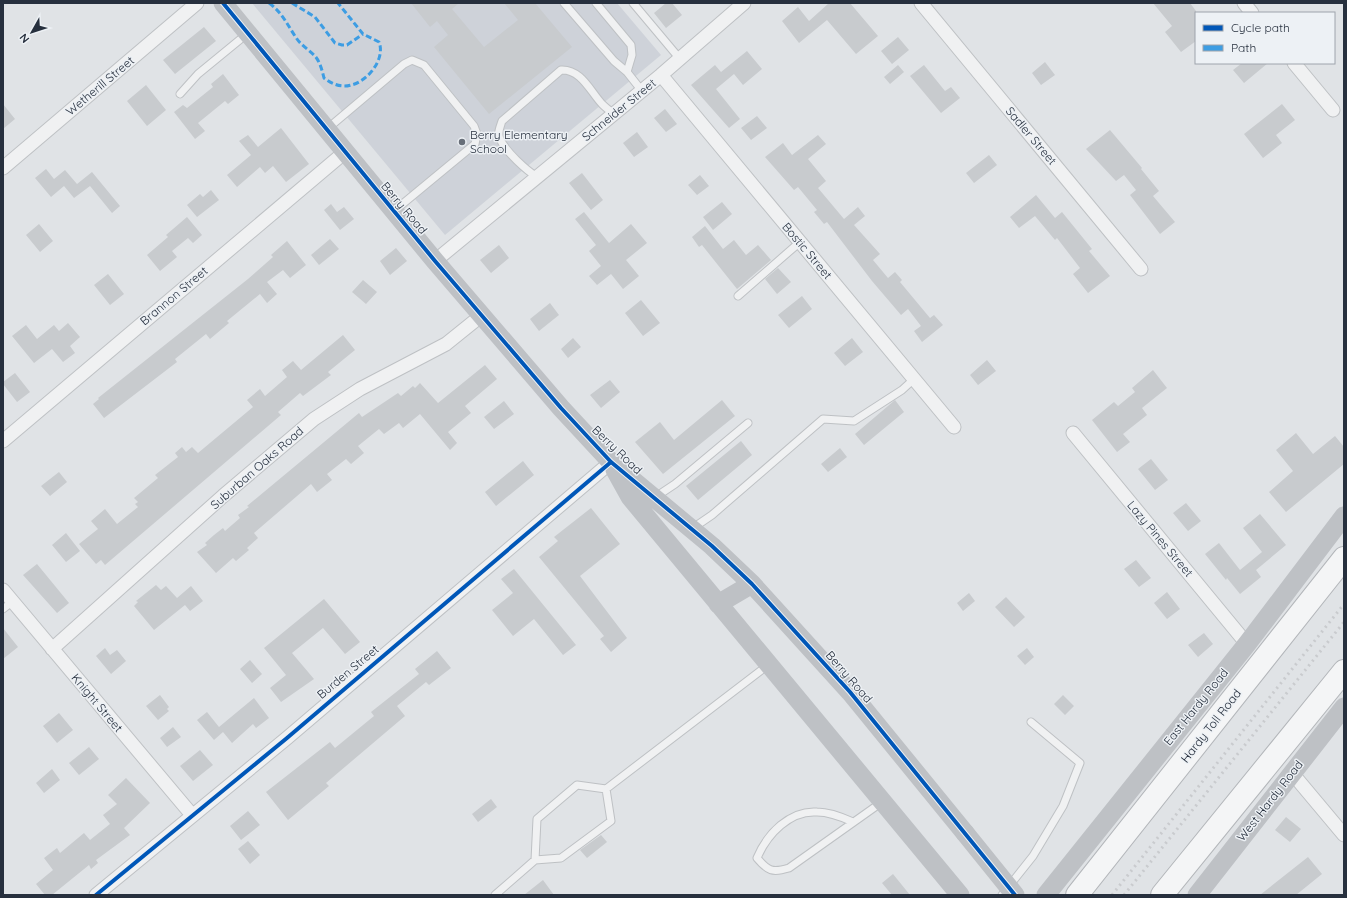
<svg xmlns="http://www.w3.org/2000/svg" width="1347" height="898" font-family="Quicksand,sans-serif">
<style>
.built{fill:#ced2d9}
.building{fill:#c8cbce}
.lines{fill:none;stroke-linecap:round;stroke-linejoin:round}
.lane-casing{stroke:#bec1c4;stroke-width:9}
.street-casing{stroke:#bec1c4;stroke-width:15}
.highway-casing{stroke:#b3b6ba;stroke-width:24}
.lane{stroke:#f0f1f2;stroke-width:7}
.street{stroke:#f0f1f2;stroke-width:13}
.secondary{stroke:#bec1c5;stroke-width:19}
.highway{stroke:#f4f5f6;stroke-width:22}
.rail{stroke:#c9cbce;stroke-width:3;stroke-dasharray:2 4;stroke-linecap:butt}
.secondary-bridge{stroke:#bec1c5;stroke-width:19}
.quiet{stroke:#3d9de3;stroke-width:3;stroke-dasharray:6 3;stroke-linecap:butt}
.cycleway-casing{stroke:#edf1f5;stroke-width:6}
.cycleway{stroke:#0057b8;stroke-width:4}
.poi-dot{fill:#686f79;stroke:#edf1f5;stroke-width:1.5}
.labels{text-anchor:middle;stroke-width:3;stroke-linejoin:round;paint-order:stroke}
.street-label{font-size:12px;fill:#27303e;stroke:#edf1f5}
.poi-label{font-size:12px;fill:#27303e;stroke:#edf1f5;text-anchor:start}
</style>
<rect width="100%" height="100%" fill="#e0e3e6"/>
<path class="built" d="M252,3H617L661,55L445,235Z"/>
<path class="building" d="M411,3H459L452,9L484,47L518,20L504,3H535L572,47L489,114L434,47L448,35L437,21L430,27Z
M666,3H672L682,15L666,28L654,13Z
M829,3H850L878,36L856,54L827,20L799,43L782,21L798,7L809,21Z
M1153,3H1190L1196,11V41L1181,52L1165,32L1172,26Z
M204,27L216,41L175,74L163,60Z
M898,37L909,50L892,64L881,51Z
M747,51L762,69L743,85L734,74L716,89L740,119L729,128L691,85L715,65L721,72Z
M1045,62L1055,75L1041,85L1032,73Z
M1242,63H1268L1244,83L1233,70Z
M898,65L904,72L890,84L884,77Z
M924,65L945,91L951,87L960,98L941,113L910,76Z
M223,74L239,95L228,104L225,101L198,123L205,131L195,139L174,112L183,105L187,108L213,87L211,84Z
M146,85L166,110L147,126L127,101Z
M3,104L15,119L3,129Z
M1282,104L1295,120L1276,135L1282,143L1263,158L1244,134Z
M665,109L677,124L666,132L654,118Z
M757,116L767,128L751,140L741,128Z
M281,128L309,164L286,182L273,166L265,173L260,167L237,187L227,175L251,155L239,141L248,135L258,147Z
M1110,130L1142,168L1141,169L1159,191L1153,196L1175,222L1160,234L1130,195L1136,190L1124,175L1116,181L1086,149Z
M637,132L648,147L634,157L623,143Z
M818,135L826,144L808,159L826,181L818,188L844,219L858,207L865,216L854,225L880,254L873,260L888,278L895,272L902,280L900,282L930,318L934,315L943,325L922,342L914,331L921,326L908,309L901,315L872,281L827,222L824,224L814,212L817,210L798,187L794,190L765,157L783,143L792,155Z
M989,155L997,165L974,183L966,173Z
M46,169L54,179L65,170L77,184L92,172L120,206L112,213L90,186L74,198L64,186L51,197L35,178Z
M582,173L603,200L591,210L569,183Z
M700,175L709,186L697,195L688,185Z
M211,190L219,200L197,217L187,205L200,194L203,197Z
M1036,195L1055,218L1062,212L1092,249L1089,251L1110,276L1088,293L1073,274L1080,268L1057,238L1055,240L1035,216L1019,228L1010,217Z
M722,202L732,214L713,230L703,217Z
M331,204L337,212L344,207L354,219L340,230L324,210Z
M584,212L609,243L631,224L647,243L626,260L639,276L623,289L611,274L597,285L589,276L601,266L589,251L596,245L575,219Z
M187,217L202,235L193,243L188,238L172,251L177,257L160,271L147,255L168,237L166,235Z
M39,224L53,241L40,252L26,235Z
M705,226L723,249L734,240L746,255L758,245L771,260L737,289L702,245L699,247L692,237Z
M330,239L339,249L319,265L311,255Z
M287,241L306,265L290,278L283,270L267,282L277,294L267,303L260,294L227,321L229,323L210,339L206,334L175,359L177,362L104,418L93,404L99,399L98,398L248,279L273,257L271,255Z
M499,245L509,258L491,273L480,260Z
M396,248L407,261L390,275L380,261Z
M778,268L791,282L777,294L765,279Z
M108,274L124,294L110,305L94,285Z
M363,280L377,292L366,304L352,292Z
M802,296L812,309L789,328L778,315Z
M641,300L660,323L643,336L625,313Z
M550,303L559,315L539,331L530,319Z
M68,323L80,337L70,346L75,353L63,362L52,349L34,363L12,336L26,325L37,339L54,325L59,331Z
M343,335L355,350L328,372L331,375L303,396L300,393L278,412L281,415L105,565L101,560L96,564L79,544L98,529L91,521L105,509L117,524L138,507L135,504L138,502L134,498L158,478L155,475L178,457L175,453L182,447L186,452L192,447L198,453L253,407L247,400L260,389L265,396L287,377L282,370L293,361L301,370Z
M573,338L581,347L568,358L561,349Z
M852,338L863,352L845,366L834,353Z
M987,360L996,371L978,385L970,375Z
M485,365L497,379L465,406L471,413L448,432L457,443L450,450L420,414L403,428L399,423L384,434L379,429L358,446L364,453L351,464L346,459L327,474L332,480L317,492L311,484L254,533L258,538L247,548L249,550L236,561L233,558L216,573L197,552L207,545L205,543L214,535L223,528L225,531L240,518L238,515L249,507L247,506L359,413L362,417L398,393L401,396L413,386L415,388L420,383L438,403Z
M1153,370L1167,388L1142,408L1147,415L1123,434L1130,442L1117,452L1092,420L1114,402L1118,406L1135,392L1132,388Z
M15,373L30,392L17,402L3,384V382Z
M610,380L620,392L601,408L590,395Z
M722,400L735,416L663,474L635,442L660,422L674,440Z
M895,400L904,412L864,445L855,434Z
M504,401L514,414L494,429L484,417Z
M1296,433L1313,454L1335,436L1344,447V464L1286,512L1269,492L1293,471L1276,450Z
M741,441L752,455L698,500L686,486Z
M840,448L847,457L828,472L821,464Z
M1151,459L1168,480L1155,490L1138,469Z
M523,461L534,475L496,506L485,492Z
M59,472L67,482L50,496L41,486Z
M1186,503L1201,521L1188,531L1173,513Z
M591,508L620,544L580,576L627,638L611,652L600,639L604,636L539,557L558,541L554,537Z
M1260,514L1286,545L1256,570L1261,577L1240,594L1227,578L1226,580L1205,554L1219,543L1240,570L1262,552L1243,528Z
M66,533L80,551L66,562L52,545Z
M1136,560L1151,578L1139,587L1124,569Z
M37,564L69,603L57,613L23,575Z
M514,569L576,645L563,655L534,619L513,636L492,610L513,593L501,579Z
M156,585L161,590L166,586L177,598L191,586L203,601L190,611L185,605L154,630L134,606L138,602L136,601Z
M1167,592L1180,609L1167,619L1154,603Z
M969,593L975,601L963,611L957,603Z
M1006,597L1025,617L1014,627L995,607Z
M324,599L360,642L345,654L323,628L292,653L314,679L281,702L270,688L286,675L264,648Z
M3,628L18,647L3,659Z
M1204,633L1213,644L1198,657L1188,645Z
M105,648L110,655L117,650L126,661L111,674L96,656Z
M1027,648L1034,657L1025,665L1017,656Z
M437,651L451,668L429,685L426,682L397,706L405,716L326,783L329,786L288,820L266,792L330,742L335,748L374,716L371,712L419,674L415,669Z
M250,660L262,674L252,683L240,669Z
M160,695L169,707L167,709L169,711L158,720L146,706Z
M1063,695L1074,706L1065,715L1054,704Z
M254,698L269,718L256,728L253,724L232,743L223,732L214,740L197,720L207,712L219,727Z
M59,713L73,730L57,743L43,726Z
M173,727L181,737L167,747L160,738Z
M89,747L99,759L79,775L69,763Z
M200,750L213,765L193,781L180,766Z
M52,769L60,780L44,793L36,783Z
M126,778L150,803L124,828L130,835L96,860L98,863L91,869L89,865L52,895H45L36,884L53,870L44,858L57,848L60,853L84,833L90,840L110,824L103,815L117,804L108,795Z
M491,799L497,807L478,822L472,814Z
M248,811L260,825L241,840L230,826Z
M1286,817L1301,829L1290,842L1275,830Z
M601,835L607,842L587,858L580,850Z
M248,841L260,855L250,864L238,849Z
M1308,857L1322,874L1296,895H1260Z
M893,874L910,895H892L882,883Z
M543,880L554,895H524Z"/>
<g class="lines">
<g class="lane-casing">
<path id="lane" d="M564,3L614,61L627,72L642,91
M596,3L631,45L632,55L627,72
M633,3L680,59
M180,94L198,74L248,33
M327,129L404,64L412,60L424,65L474,126L477,134L475,144L394,211
M537,177C526,170 506,152 500,139C497,133 500,127 502,121L561,70C581,69 590,91 602,104C605,107 610,111 614,114
M738,296L800,242
M654,498L675,484L748,423
M693,528L712,515L823,419L854,421L902,390L914,379
M3,609L12,602
M606,789L611,821L561,858L535,860L537,819L577,785L606,789L768,665
M853,822C842,817 830,812 817,812C790,810 767,834 757,858C768,871 772,873 789,868L882,802
M495,895L535,860
M1002,895L1033,856L1063,806L1080,763L1031,722"/>
</g>
<g class="street-casing">
<path id="street" d="M921,3L1141,269
M1244,3L1252,13
M1294,63L1333,110
M661,75L954,427
M3,168L197,3
M435,261L661,75L744,3
M1073,433L1247,644
M3,441L345,152
M3,590L192,815
M52,649L223,496L314,419L360,389L446,344L482,315
M1292,773L1344,835
M96,895L287,738L611,462"/>
</g>
<g class="highway-casing">
<path id="highway" d="M1077,895L1344,558
M1162,895L1344,671"/>
</g>
<use href="#lane" class="lane"/>
<use href="#street" class="street"/>
<path class="secondary" d="M223,3L435,261L561,408L611,462L712,546L752,584L850,692L965,833
M615,470L630,497L960,895
M718,604L752,584
M1046,895L1247,644L1344,516
M1197,895L1344,707"/>
<use href="#highway" class="highway"/>
<path class="rail" d="M1112,895L1344,604
M1124,895L1344,622"/>
<path class="secondary-bridge" d="M965,833L1015,895"/>
<path class="quiet" d="M269,3C282,12 288,26 297,39C301,45 309,50 315,56C320,62 322,70 324,78C332,84 341,88 351,85C367,82 386,59 379,42L363,34L338,3
M292,3L315,17L335,43L342,45H347L363,34"/>
<g class="cycleway-casing">
<path id="cycleway" d="M223,3L435,261L561,408L611,462L712,546L752,584L850,692L1015,895
M96,895L287,738L611,462"/>
</g>
<use href="#cycleway" class="cycleway"/>
</g>
<circle class="poi-dot" cx="462" cy="142" r="4"/>
<g class="labels">
<g class="street-label">
<text transform="translate(100 86) rotate(-40)" y="4">Wetherill Street</text>
<text transform="translate(619 110) rotate(-39)" y="4">Schneider Street</text>
<text transform="translate(1031 136) rotate(50)" y="4">Sadler Street</text>
<text transform="translate(404 208) rotate(50)" y="4">Berry Road</text>
<text transform="translate(807 251) rotate(50)" y="4">Bostic Street</text>
<text transform="translate(174 296) rotate(-40)" y="4">Brannon Street</text>
<text transform="translate(617 450) rotate(44)" y="4">Berry Road</text>
<text transform="translate(257 468) rotate(-41)" y="4">Suburban Oaks Road</text>
<text transform="translate(1160 539) rotate(50)" y="4">Lazy Pines Street</text>
<text transform="translate(348 672) rotate(-40)" y="4">Burden Street</text>
<text transform="translate(849 677) rotate(49)" y="4">Berry Road</text>
<text transform="translate(97 703) rotate(50)" y="4">Knight Street</text>
<text transform="translate(1196 707) rotate(-51)" y="4">East Hardy Road</text>
<text transform="translate(1211 726) rotate(-52)" y="4">Hardy Toll Road</text>
<text transform="translate(1270 801) rotate(-52)" y="4">West Hardy Road</text>
</g>
<g class="poi-label">
<text x="470" y="139">Berry Elementary<tspan x="470" dy="14">School</tspan></text>
</g>
</g>
<rect width="1347" height="898" fill="none" stroke="#27303e" stroke-width="8"/>
<rect x="1195" y="12" width="140" height="52" fill="#edf1f5" stroke="#9ea4ac"/>
<rect x="1203" y="25" width="20" height="6" fill="#0057b8" stroke="#9ea4ac"/>
<text x="1231" y="32" font-size="12" fill="#27303e">Cycle path</text>
<rect x="1203" y="45" width="20" height="6" fill="#3d9de3" stroke="#9ea4ac"/>
<text x="1231" y="52" font-size="12" fill="#27303e">Path</text>
<g transform="translate(32 32) rotate(231)" stroke="#edf1f5" stroke-width="3" paint-order="stroke">
<path d="M0-3L7 15L0 10L-7 15Z" fill="#27303e"/>
<text y="-6" font-size="11" font-weight="bold" text-anchor="middle" fill="#27303e">N</text>
</g>
</svg>
